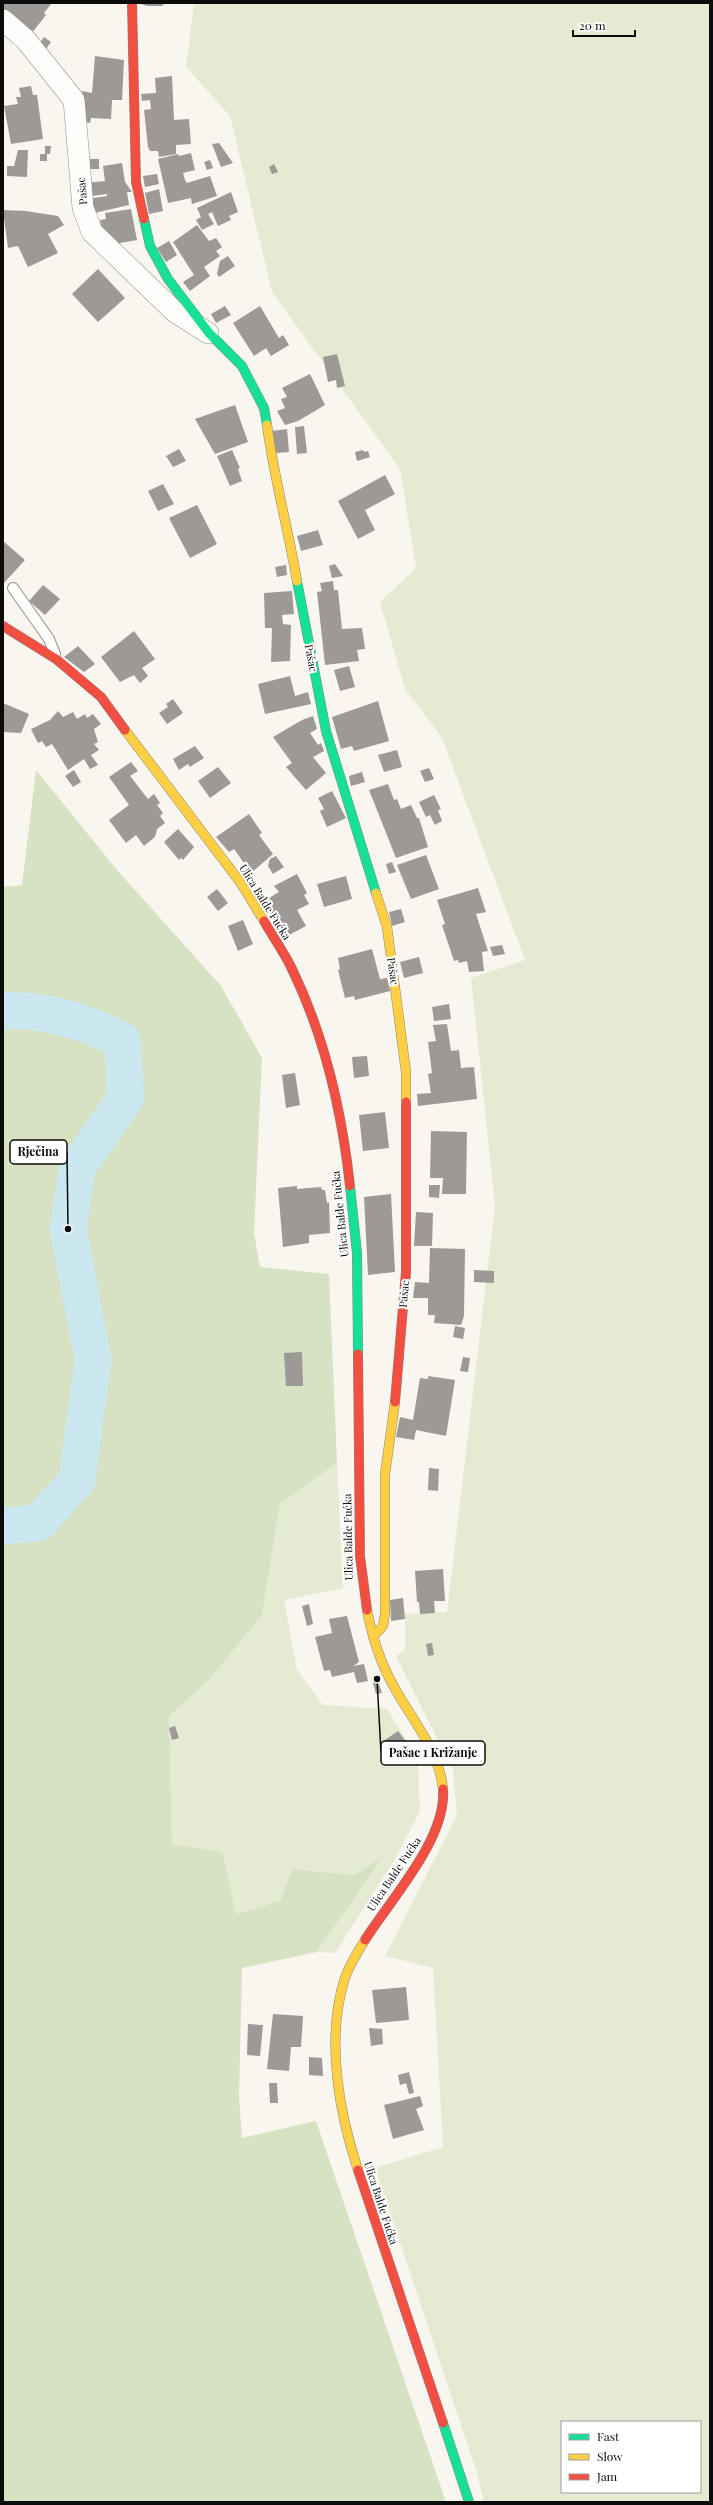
<svg xmlns="http://www.w3.org/2000/svg" width="713" height="2505" font-family="'Playfair Display',serif">
<style>
.green{fill:#e5ebd2;fill-rule:evenodd}
.forest{fill:#d7e2c2}
.lines{fill:none;stroke-linecap:round;stroke-linejoin:round}
.river{stroke:#cbe7ef;stroke-width:37}
.building{fill:#9c9996}
.lane-casing{stroke:#92918e;stroke-width:12}
.street-casing{stroke:#92918e;stroke-width:22}
.fast-casing{stroke:#898785;stroke-width:10}
.slow-casing{stroke:#898785;stroke-width:10}
.jam-casing{stroke:#898785;stroke-width:10}
.lane{stroke:#fefefd;stroke-width:10}
.street{stroke:#fefefd;stroke-width:21}
.fast{stroke:#16e098;stroke-width:9}
.slow{stroke:#ffcf43;stroke-width:9}
.jam{stroke:#f24e42;stroke-width:9}
.labels{text-anchor:middle;stroke-width:4;stroke-linejoin:round;paint-order:stroke}
.street-label{font-size:11px;fill:#0b0b0b;stroke:#fff}
.leader{fill:none;stroke:#0b0b0b;stroke-width:1.5}
.callout-dot{fill:#0b0b0b;stroke:#fff;stroke-width:1.5}
.callout{fill:#fff;stroke:#0b0b0b;stroke-width:1.5}
.callout-label{font-size:12px;text-anchor:middle;font-weight:bold;fill:#0b0b0b}
</style>
<rect width="100%" height="100%" fill="#f9f6f0"/>
<path class="green" d="M194,3H710V2502H484L476,2470L375,2168L443,2147L433,1968L385,1956L457,1815L453,1770L396,1656L405,1650V1614L447,1612L495,1206L471,978L525,960L442,738L405,689L380,602L416,568L400,469L272,292L230,116L186,67ZM562,2422H700V2492H562Z
M337,1463L343,1588L284,1600L297,1670L323,1705L387,1709L418,1758L420,1811L394,1861L335,1953L317,1952L382,1857L355,1875L292,1869L280,1901L236,1914L223,1852L172,1844L169,1715L210,1679L262,1615L280,1504Z"/>
<path class="forest" d="M36,770L117,870L221,986L262,1058L254,1233L260,1267L329,1274L337,1463L280,1504L262,1615L210,1679L169,1716L172,1844L223,1852L236,1914L280,1901L292,1869L355,1875L383,1856L317,1952L242,1968L239,2097L242,2138L316,2121L446,2502H3V887L22,885Z"/>
<g class="lines">
<path class="river" d="M3,1011C42,1008 88,1022 122,1041L126,1097L77,1168L68,1229L93,1359L77,1480L38,1523L3,1526"/>
</g>
<path class="building" d="M3,3H52L44,13L46,15L31,34L3,11Z
M138,3H165L162,6H147Z
M44,37L51,42L43,53L36,49Z
M95,56L124,60L122,100H112L111,119L91,118L90,123L79,121L82,91L92,93Z
M172,76L174,120L189,119L191,144L176,145V154L159,157L158,151H150L148,147L144,110L151,109L150,100L142,101L141,94L156,93L155,78Z
M31,86L33,95H37L43,139L11,144L4,106L18,104L16,97H21L19,88Z
M219,143L233,163L221,167L212,144Z
M45,146H51L50,154H47V161H40V154H45Z
M18,150H28L27,177L7,176V166H14Z
M191,153L195,170L183,173L185,180L187,183L210,176L217,196L192,204L191,198L168,203L158,159L178,154L179,156Z
M86,159H99V169H87Z
M210,160L213,168L207,170L204,162Z
M122,163L125,182L132,192H127L129,205L90,214L87,199L107,196V194L85,197L83,183L105,181L103,166Z
M274,164L278,172L272,174L269,167Z
M157,174L159,184L145,187L143,176Z
M159,189L163,211L149,214L145,193Z
M231,192L238,212L229,216L231,220L218,226L212,212L208,214L214,224L202,230L196,220L201,217L197,208Z
M131,209L137,240L109,245L103,236L100,220L106,219L105,213Z
M3,210L26,211L58,216L64,225L48,234L58,253L28,267L18,246L8,248Z
M197,225L209,241L216,238L222,247L216,251L220,256L204,267L210,276L190,291L183,282L194,275L173,242Z
M169,241L177,255L166,262L157,248Z
M228,256L235,266L219,277L217,274L220,261Z
M98,269L125,298L98,322L72,294Z
M225,306L231,315L216,323L211,314Z
M260,306L279,338L283,335L289,345L271,356L266,348L254,356L233,323Z
M337,354L345,386L337,388L336,380L328,382L323,357Z
M310,374L325,405L298,421L285,425L277,411L285,408L281,399L287,397L282,388Z
M235,405L248,442L215,454L195,419Z
M304,426L307,453L297,454L295,427Z
M287,429L289,452L276,453L272,431Z
M179,449L186,461L173,467L166,456Z
M232,450L240,468L238,469L242,481L230,486L217,456Z
M363,450L364,452L368,451L370,457L357,461L355,452Z
M385,475L395,494L365,510L375,530L358,539L338,501Z
M163,484L174,504L158,511L148,491Z
M197,505L217,544L190,558L169,518Z
M318,530L323,545L301,551L297,536Z
M3,541L25,560L3,584Z
M335,564L343,576L332,578L329,566Z
M286,565L287,575L277,577L275,567Z
M333,581L334,590H338L342,629L362,628L365,649L357,650L359,661L325,665L317,592L322,591L320,583Z
M43,585L60,599L45,615L29,601Z
M292,591L294,614L282,615L283,624L291,625L290,661L271,662L272,628H265L264,593Z
M134,631L155,659L142,668L148,676L140,683L134,675L120,682L101,657Z
M78,646L95,664L84,672L64,657Z
M349,666L355,687L340,691L334,670Z
M290,676L295,696L308,692L311,704L265,714L258,684Z
M173,699L183,713L167,724L159,713L168,707L166,704Z
M378,701L389,741L354,751L352,746L341,749L332,717Z
M3,703L29,714L21,733L3,732Z
M58,711L63,717L73,712L77,719L85,714L87,718L93,714L101,724L94,729L98,742L94,744L99,750L91,755L98,765L90,769L84,759L68,770L52,744L46,747L42,741L38,743L31,729L50,720Z
M313,716L317,729L310,733L318,745L321,743L324,751L313,757L326,773L306,790L286,767L292,763L273,737L302,720Z
M195,746L204,758L190,767L188,764L179,770L173,759Z
M397,750L402,767L384,772L378,755Z
M131,762L138,771L130,776L148,799L154,794L160,803L157,805L163,813L160,816L165,823L157,829L155,837L144,846L136,835L126,843L109,820L129,805L109,777Z
M218,767L231,783L210,798L198,781Z
M429,768L434,779L425,782L420,771Z
M74,770L81,782L73,787L65,776Z
M362,772L365,782L351,786L349,776Z
M388,784L394,800L397,799L401,809L411,805L417,818H419L428,847L396,858L369,790Z
M332,791L346,818L327,827L320,811L324,809L318,798Z
M434,795L441,809L438,810L442,821L435,825L430,815L426,817L419,802Z
M249,814L262,833L259,835L273,854L251,873L234,849L229,852L216,837Z
M178,829L194,847L183,860L181,858L179,860L164,842Z
M426,855L439,889L411,899L397,865Z
M276,856L284,867L273,874L268,866L270,859Z
M392,862L396,872L389,874L386,864Z
M297,874L307,893L304,895L309,904L297,910L306,926L285,937L264,901L279,892L274,886Z
M346,876L352,899L324,907L317,884Z
M478,888L486,912L476,914L488,951L482,952L484,971L469,972L467,961L459,963L458,960L454,961L442,925L445,924L437,900Z
M217,889L228,903L218,911L207,897Z
M401,909L405,922L392,926L389,912Z
M243,920L253,944L238,951L228,926Z
M502,945L505,954L493,956L490,947Z
M372,949L380,979L387,978L390,991L355,1000L354,996L345,998L338,970L340,969L338,958Z
M419,957L423,973L404,978L400,962Z
M449,1004L451,1019L434,1021L432,1007Z
M447,1024L451,1051L459,1050L461,1068L474,1067L477,1099L418,1106L417,1094L431,1093L428,1074L432,1073L428,1042L436,1041L433,1025Z
M367,1056L369,1076L354,1078L352,1057Z
M295,1073L300,1105L286,1108L282,1075Z
M385,1112L389,1148L363,1151L359,1115Z
M431,1131L467,1132L466,1194H442L443,1178H430Z
M429,1185H440L439,1198L429,1197Z
M297,1186V1189L321,1187L322,1190H325L327,1203L329,1202L330,1233L309,1235V1243L283,1247L278,1188Z
M391,1194L395,1272L368,1275L364,1197Z
M416,1212L433,1213L432,1246H414Z
M430,1248L465,1249L464,1316L461,1325L434,1323L435,1315H428V1298H413L415,1282L429,1283Z
M474,1270L494,1271V1283L474,1282Z
M455,1326L465,1328L463,1339L453,1337Z
M302,1352L303,1386H286L284,1353Z
M463,1357L470,1358L468,1372L460,1371Z
M428,1376L455,1380L446,1436L416,1430L414,1440L396,1437L400,1417L413,1420L420,1378L428,1379Z
M429,1468L439,1469L438,1491L428,1490Z
M443,1569L445,1601H434L435,1613L420,1614L419,1602H417L415,1571Z
M403,1598L405,1619L391,1621L390,1600Z
M309,1604L313,1624L307,1626L302,1606Z
M347,1616L359,1662L353,1666L364,1664L368,1681L357,1683L354,1672L332,1677L330,1670L324,1671L315,1637L332,1633L329,1619Z
M432,1643L434,1655L428,1656L426,1644Z
M378,1681L382,1693L376,1694L373,1683Z
M175,1726L179,1738L172,1740L169,1728Z
M398,1731L407,1743L393,1753L385,1740Z
M406,1987L409,2020L376,2023L372,1990Z
M273,2014L303,2016L301,2047H291L289,2071L267,2069Z
M248,2024L263,2025L260,2056L247,2055Z
M369,2028L382,2029L383,2044L371,2046Z
M309,2057L322,2058L323,2076L309,2075Z
M409,2072L414,2093L409,2094L406,2083L400,2085L398,2075Z
M269,2083H277L278,2103H270Z
M420,2096L423,2106L416,2109L424,2130L393,2139L384,2105Z"/>
<g class="lines">
<g class="lane-casing">
<path id="lane" d="M13,588L49,639L55,654"/>
</g>
<g class="street-casing">
<path id="street" d="M3,20L25,39L74,100L83,208L92,232L175,312L208,333"/>
</g>
<g class="fast-casing">
<path id="fast" d="M144,219L150,246L168,279L209,333L242,366L264,408L267,425
M297,581L326,731L376,893
M350,1186L357,1253L358,1354
M443,2423L469,2502"/>
</g>
<g class="slow-casing">
<path id="slow" d="M267,425C274,478 288,528 297,581
M125,730L240,882L264,921
M376,893L387,927L406,1072V1102
M367,1610C372,1636 380,1662 393,1685C411,1719 439,1749 443,1789
M373,1637L383,1626L385,1614V1474L395,1402
M358,2170C339,2113 326,2041 344,1981C348,1967 357,1953 365,1940"/>
</g>
<g class="jam-casing">
<path id="jam" d="M132,3L136,182L144,219
M3,626L56,659L101,697L125,730
M264,921C273,937 284,952 292,969C325,1037 342,1112 350,1186
M358,1354L360,1556L367,1610
M395,1402L406,1272V1102
M365,1940C390,1900 447,1839 443,1789
M358,2170L443,2423"/>
</g>
<use href="#lane" class="lane"/>
<use href="#street" class="street"/>
<use href="#fast" class="fast"/>
<use href="#slow" class="slow"/>
<use href="#jam" class="jam"/>
</g>
<g class="labels">
<g class="street-label">
<text transform="translate(82 191) rotate(-95)" y="4">Pašac</text>
<text transform="translate(311 658) rotate(79)" y="4">Pašac</text>
<text transform="translate(265 902) rotate(58)" y="4">Ulica Balde Fućka</text>
<text transform="translate(393 971) rotate(82)" y="4">Pašac</text>
<text transform="translate(340 1214) rotate(-96)" y="4">Ulica Balde Fućka</text>
<text transform="translate(404 1294) rotate(-85)" y="4">Pašac</text>
<text transform="translate(348 1537) rotate(-91)" y="4">Ulica Balde Fućka</text>
<text transform="translate(394 1874) rotate(-56)" y="4">Ulica Balde Fućka</text>
<text transform="translate(381 2203) rotate(72)" y="4">Ulica Balde Fućka</text>
</g>
</g>
<path class="leader" d="M68 1229L67 1152M377 1679L381 1753"/>
<g class="callout-dot">
<circle cx="68" cy="1229" r="4"/>
<circle cx="377" cy="1679" r="4"/>
</g>
<g class="callout">
<rect x="10" y="1140" width="57" height="24" rx="4"/>
<rect x="381" y="1741" width="104" height="24" rx="4"/>
</g>
<g class="callout-label">
<text x="38" y="1156">Rječina</text>
<text x="433" y="1757">Pašac 1 Križanje</text>
</g>
<rect width="713" height="2505" fill="none" stroke="#0b0b0b" stroke-width="8"/>
<rect x="561" y="2421" width="140" height="72" fill="#ffffff" stroke="#9d9d9d"/>
<rect x="569" y="2434" width="20" height="6" fill="#16e098" stroke="#9d9d9d"/>
<text x="597" y="2441" font-size="12" fill="#0b0b0b">Fast</text>
<rect x="569" y="2454" width="20" height="6" fill="#ffcf43" stroke="#9d9d9d"/>
<text x="597" y="2461" font-size="12" fill="#0b0b0b">Slow</text>
<rect x="569" y="2474" width="20" height="6" fill="#f24e42" stroke="#9d9d9d"/>
<text x="597" y="2481" font-size="12" fill="#0b0b0b">Jam</text>
<path d="M573 30v6h62v-6" fill="none" stroke="#0b0b0b" stroke-width="2"/>
<text x="579" y="30" font-size="12" fill="#0b0b0b" stroke="#ffffff" stroke-width="3" paint-order="stroke">20 m</text>
</svg>
